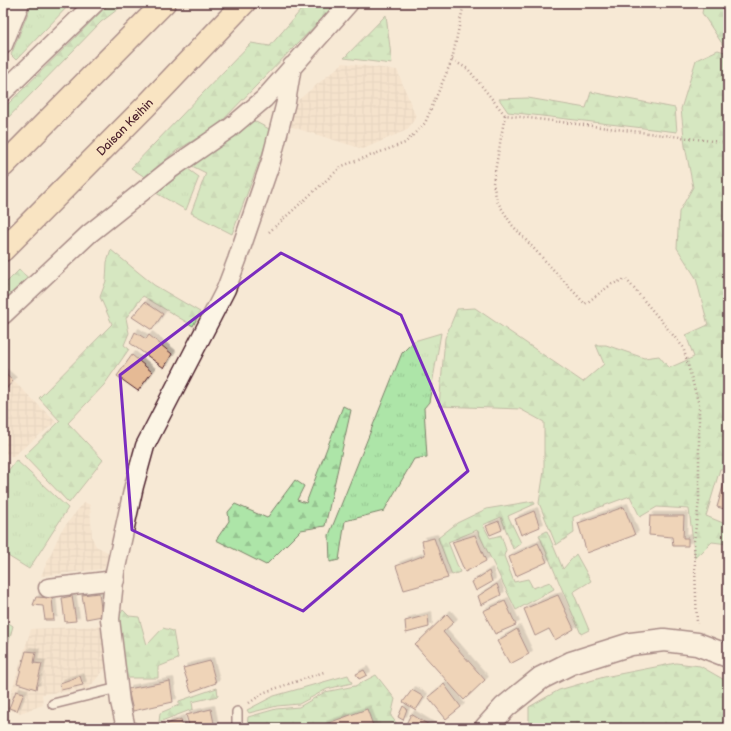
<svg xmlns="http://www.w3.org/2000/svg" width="731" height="731" font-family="'Balsamiq Sans',sans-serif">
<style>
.industrial{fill:url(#industrial-grid)}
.grass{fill:url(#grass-tufts);stroke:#7c826a}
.forest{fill:url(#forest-firs);stroke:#7c826a}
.building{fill:#e5ba95;stroke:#4a1f2b;filter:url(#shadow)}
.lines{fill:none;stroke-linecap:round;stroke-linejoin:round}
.lane-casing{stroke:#4a1f2b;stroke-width:12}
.street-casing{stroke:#4a1f2b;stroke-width:21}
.secondary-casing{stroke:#4a1f2b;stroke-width:25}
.highway-casing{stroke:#4a1f2b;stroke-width:25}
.path{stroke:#4a1f2b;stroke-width:2.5;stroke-dasharray:1 3;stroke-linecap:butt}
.lane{stroke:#fcf5e5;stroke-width:9}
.street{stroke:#fcf5e5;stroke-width:18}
.secondary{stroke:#fcf5e5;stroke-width:22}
.highway{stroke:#faddab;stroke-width:22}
.marked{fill:none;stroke:#7b2cbf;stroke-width:3;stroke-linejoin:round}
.labels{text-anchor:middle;stroke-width:3.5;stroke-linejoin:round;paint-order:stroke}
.street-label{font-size:12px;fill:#4a1f2b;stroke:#fcf5e5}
</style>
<defs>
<pattern id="industrial-grid" width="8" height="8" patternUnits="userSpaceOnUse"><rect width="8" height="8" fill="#f2dbc2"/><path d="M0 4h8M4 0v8" fill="none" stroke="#d1bca7"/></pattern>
<pattern id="grass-tufts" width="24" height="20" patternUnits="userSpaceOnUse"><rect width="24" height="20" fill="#ade5a8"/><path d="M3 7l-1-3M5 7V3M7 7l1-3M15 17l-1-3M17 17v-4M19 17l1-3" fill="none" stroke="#96c491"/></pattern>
<pattern id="forest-firs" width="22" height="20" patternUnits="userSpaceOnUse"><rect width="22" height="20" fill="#ade5a8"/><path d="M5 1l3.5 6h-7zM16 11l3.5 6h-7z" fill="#96c491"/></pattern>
<filter id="shadow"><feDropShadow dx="3.5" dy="-3.5" stdDeviation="0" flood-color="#0004"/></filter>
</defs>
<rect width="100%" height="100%" fill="#f7e9d5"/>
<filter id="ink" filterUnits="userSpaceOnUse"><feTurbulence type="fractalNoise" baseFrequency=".025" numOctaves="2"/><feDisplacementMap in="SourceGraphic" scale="8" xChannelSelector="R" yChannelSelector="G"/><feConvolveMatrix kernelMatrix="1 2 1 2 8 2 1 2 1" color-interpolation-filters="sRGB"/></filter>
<g filter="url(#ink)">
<path class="industrial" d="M343,63L397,70L416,117L407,130L363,149L289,126L297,101Z
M3,371L56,422L12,457L3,452Z
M84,502L90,505L92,538L96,546L109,553L104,569L41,576L61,531Z
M100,626L107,666L88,689L42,694L43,705L20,713L6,709L31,629Z"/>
<path class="grass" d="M32,3H71L16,60L11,55Z
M188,169L199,177L186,210L156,193Z
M441,333L429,402L424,408L427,457L414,459L384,511L345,521L339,560L330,562L329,535L402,353L414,341Z
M16,460L68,508L29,569L3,553V478Z
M3,619L13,626L5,655L3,654Z
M348,675L352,683L327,689L299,704L277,706L249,713L247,710L274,696Z"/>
<path class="forest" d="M110,3H126L101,22L3,123V109Z
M307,3H337L217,126L176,151L145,177L131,168L251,43L270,46Z
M704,3H728V46L723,45L702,13Z
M386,15L392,64L344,58Z
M718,50L728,53V468L720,469L706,516L728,525V544L712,542L695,559L689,509L657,507L640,517L630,496L573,517L574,533L556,545L539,503L544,471V422L520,409L439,406L445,338L457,309L475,308L583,382L604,364L596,345H606L644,358L659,356L669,368L694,357L686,335L708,325L696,278L677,248L679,212L693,187L685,146L681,109L696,60Z
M591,92L675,108L677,132L508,112L499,99L528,98L586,108Z
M254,121L271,130L232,234L191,213L206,173L192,166Z
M111,250L154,285L200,312L193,326L143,296L126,318L129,333L124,345L129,349L104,385L68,423L103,460L69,503L24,456L60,421L39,398L112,324L100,297L106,281L107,262Z
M19,270L31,280L3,303V286Z
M343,406L351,410L325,526L301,530L266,565L216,540L229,521L228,512L235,504L267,518L295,480L304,486L297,500L306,503Z
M534,501L535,504L508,516L521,543L513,549L501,517L483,525L490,538L501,535L506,550L504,556L514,582L528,579L533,588L550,582L554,589L516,610L477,530L448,542L460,572L452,575L438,538L457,523L486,509Z
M547,531L563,569L576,554L591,581L573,592L589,630L581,634L539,535Z
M123,610L129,616L139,617L147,645L163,628L173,631L178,659L158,667V678H124L118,617Z
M676,663L700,666L728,682V728H529V707L559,690L604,677Z
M376,675L395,699L391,716L397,724L398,728H247L248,717L276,709L299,707L325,692L355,686Z
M217,688L218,696L192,702L193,709L159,722L160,713L179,705V701Z"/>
<path class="building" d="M145,302L163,314L152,330L132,317Z
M135,332L146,339L149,335L172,354L164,368L130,343Z
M132,355L152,372L138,391L117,376Z
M3,372L13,381L3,392Z
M726,476L728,477V510L717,507Z
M624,507L635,535L587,553L578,523Z
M534,511L540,527L521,535L515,519Z
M650,516H684L683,538H688V546H673L672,537L649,535Z
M499,521L502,530L490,535L486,526Z
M475,535L486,561L465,572L452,542Z
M434,538L448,578L404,590L396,566L425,555L422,541Z
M538,543L547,562L516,576L509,557Z
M489,571L492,582L476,591L472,582Z
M497,584L501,595L481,605L478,596Z
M99,593L102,616L86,619L82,595Z
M558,595L574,629L555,640L549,629L535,636L524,609Z
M72,596L76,621L65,622L62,598Z
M36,597L52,598L54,620H45L43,606L33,605Z
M505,601L516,625L495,634L483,611Z
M447,614L454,622L443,632L485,680L464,700L415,645Z
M428,615L429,627L406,633L405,621Z
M517,629L529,654L510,664L497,641Z
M26,651L36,652L34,663L42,664L36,689L17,683Z
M210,661L216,683L191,692L183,668Z
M364,670L367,675L359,679L356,674Z
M80,676L83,685L61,690L60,683Z
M170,681L173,702L133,711L128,689Z
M444,684L461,707L446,719L428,697Z
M412,690L424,697L416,710L403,702Z
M16,691L24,693L17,711L9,708Z
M403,706L407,709L403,720L398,717Z
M211,709L215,728H190L186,715Z
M367,709L374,728H325L323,725Z
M411,714L434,728H404Z
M181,719L183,728H168L167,724Z"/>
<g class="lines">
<g class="lane-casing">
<path id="lane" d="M53,704L118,688
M237,728V712"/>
</g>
<g class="street-casing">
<path id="street" d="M3,45L20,3
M3,92L95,3
M3,315L89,234L172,168L230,128L264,99L349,3
M48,588L115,580
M126,728L120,702L110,619L115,572L134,486L145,446L226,289L237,260L271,161L286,102L292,66"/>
</g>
<g class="secondary-casing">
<path id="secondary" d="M486,728L505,707L541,678L571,663L631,644L664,640L697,644L728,656"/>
</g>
<g class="highway-casing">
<g id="highway">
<path d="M3,166L164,3"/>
<path id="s1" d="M3,250L145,107L244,3"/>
</g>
</g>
<path class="path" d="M452,60L468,69L505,115L728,143
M505,115L493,183L497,201L512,225L585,304L612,284L626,279L683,347L699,405V501L694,541L697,624
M269,232L342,166L405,143L425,123L452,60L464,3
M249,703L265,692L324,672"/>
<use href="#lane" class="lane"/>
<use href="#street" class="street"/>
<use href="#secondary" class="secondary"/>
<use href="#highway" class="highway"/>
</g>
</g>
<path d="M0 0H731V731H0ZM281,253L401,315L468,471L303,611L132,530L120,375Z" fill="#f7e9d5" fill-opacity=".55" fill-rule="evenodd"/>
<path class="marked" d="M281,253L401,315L468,471L303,611L132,530L120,375Z"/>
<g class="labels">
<g class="street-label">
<text dy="4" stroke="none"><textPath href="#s1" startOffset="173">Daisan Keihin</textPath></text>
</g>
</g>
<rect width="731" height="731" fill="none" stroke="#fcf5e5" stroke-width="16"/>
<rect x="8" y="8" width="715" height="715" fill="none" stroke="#4a1f2b" stroke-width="1.5" filter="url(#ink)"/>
</svg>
